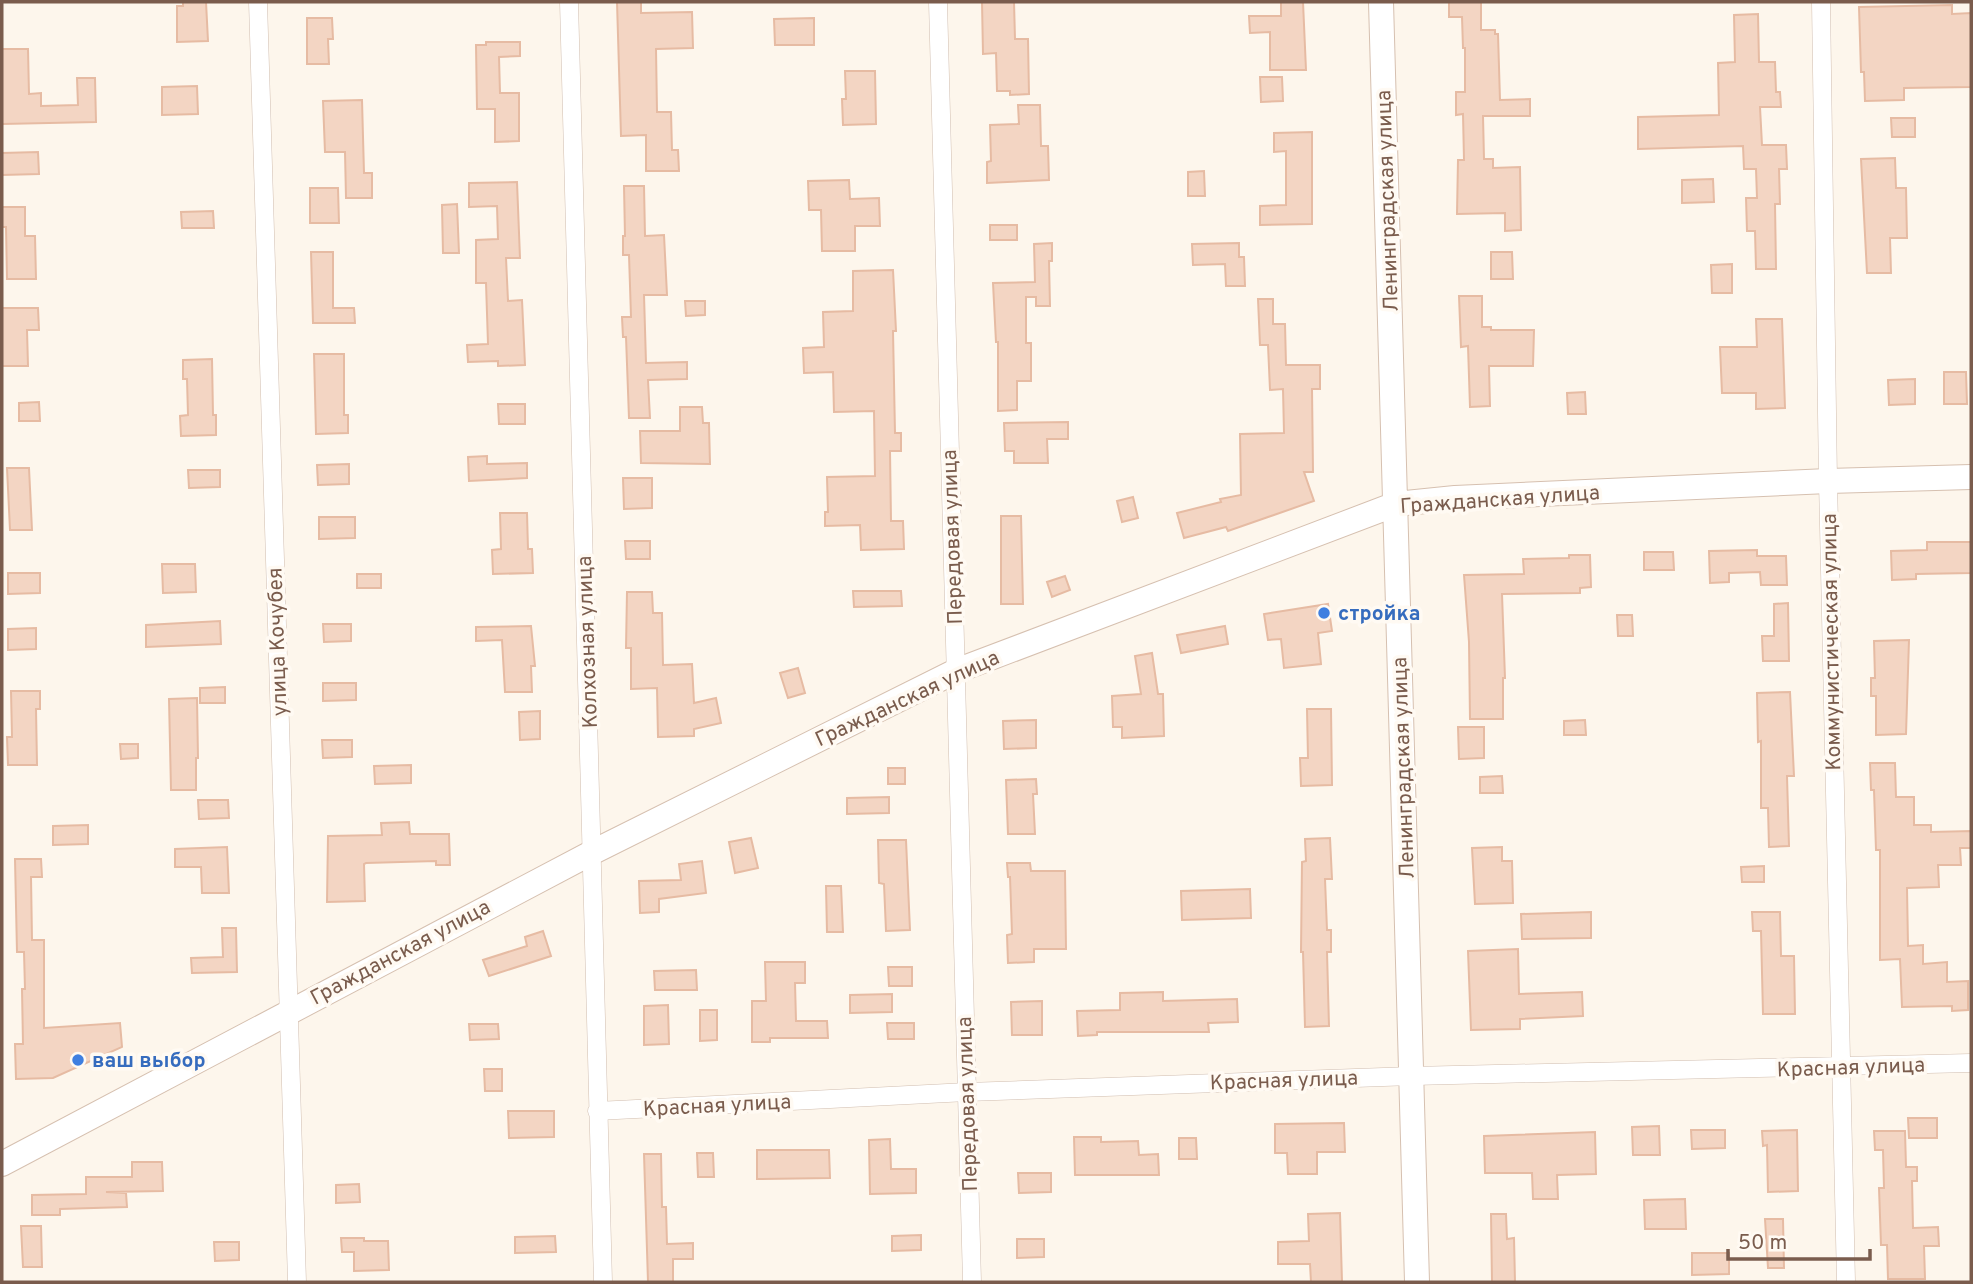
<svg xmlns="http://www.w3.org/2000/svg" width="1973" height="1284" font-family="Overpass,sans-serif">
<style>
.building{fill:#f3d5c3;stroke:#e6bba3;stroke-width:2}
.lines{fill:none;stroke-linecap:round;stroke-linejoin:round}
.street-casing{stroke:#d1beb0;stroke-width:19}
.secondary-casing{stroke:#d6c0b0;stroke-width:26}
.street{stroke:#fff;stroke-width:18}
.secondary{stroke:#fff;stroke-width:24}
.shop-dot{fill:#3f7fe0;stroke:#fffaf3;stroke-width:2.5}
.labels{text-anchor:middle;stroke-width:7;stroke-linejoin:round;paint-order:stroke}
.street-label{font-size:21px;fill:#7a5c4d;stroke:#fffaf3}
.shop-label{font-size:21px;font-weight:bold;fill:#366cbe;stroke:#fffaf3;text-anchor:start}
</style>
<rect width="100%" height="100%" fill="#fdf6ec"/>
<path class="building" d="M183,2H206L208,41L177,42V6H183Z
M617,2H641V13L692,12L693,48L656,49L657,112H671L672,150H678L679,171H646V135L621,136Z
M982,2H1014L1015,39H1028L1029,94L1010,95V91H997L996,53L983,54Z
M1281,2H1303L1306,70H1270V32L1250,33L1249,16H1281Z
M1449,2H1481V30H1495V34H1498L1500,100L1530,99V116H1483L1484,159H1493V168L1520,167L1521,230L1505,231V213L1457,214L1458,160H1464L1463,114L1456,115V92H1465V48H1463L1462,17H1449Z
M1952,5V14L1971,13V87L1904,88V100L1865,101L1864,72H1861L1859,7Z
M1758,14L1759,62H1775L1776,92H1780L1781,107H1760L1762,145H1786L1787,169H1779L1780,204H1775L1776,269H1756L1755,231H1747L1746,198H1757L1756,169H1744L1743,146L1638,149V117L1719,115L1718,63L1735,62L1734,15Z
M307,18H332L333,39H328L329,64H307Z
M814,18V45H775L774,19Z
M486,42H520V56L499,57L500,93H519V141L495,142V109H477L476,45H486Z
M2,49H28L29,94L41,93V106L78,105L77,78H95L96,122L2,124Z
M845,71H875L876,124L843,125L842,99H846Z
M1260,77H1282L1283,101L1261,102Z
M197,86L198,114L162,115V87Z
M362,100L364,173H372V198H346L345,152H325L323,101Z
M1018,105H1040L1041,146H1048L1049,180L987,183V162L991,161L990,125L1019,124Z
M1891,118H1915V137H1892Z
M1312,132V224L1260,225V206L1286,205V151L1274,152V133Z
M38,152L39,174L2,175V153Z
M1895,158L1896,188H1906L1907,238H1890L1891,273H1867L1861,159Z
M1204,171L1205,196H1188V172Z
M1713,179L1714,202L1682,203V180Z
M849,180L850,199L879,198L880,226H855V251H822L821,210H809L808,181Z
M517,182L520,258H506L508,301L522,300L525,365L498,366V361L468,362L467,345L488,344L486,283H476V240L498,239L497,206L469,207V183Z
M624,186H644L645,236L664,235L667,295H644L646,363L687,362V379L648,380L650,418H629L626,337H623L622,317H631L629,255H623V236H625Z
M310,188H338L339,223H310Z
M457,204L459,253H443L442,205Z
M2,207H25V236H35L36,279H7L6,227H2Z
M213,211L214,228H182L181,212Z
M990,225H1017V240H990Z
M1052,243V261H1049L1050,306H1036V297H1026V343H1031V381H1017V410L998,411V342H996L993,283L1035,282L1034,244Z
M1239,243V257H1244L1245,286H1226L1225,264L1193,265L1192,244Z
M311,252H333V308H354L355,323H313Z
M1491,252H1512L1513,279H1491Z
M1732,264V293H1712L1711,265Z
M893,270L896,331H893L895,433H901V451H890L891,521H903L904,549L861,550L860,525L825,526V512H828L827,477L875,476L874,411L834,412L833,372L804,373L803,348L824,347L823,312L853,311V271Z
M1459,296H1482V327H1491V330H1534L1533,366H1489L1490,406L1470,407L1468,346L1461,347Z
M1258,299H1273V324H1285L1286,365H1320V389H1312L1313,472H1304L1314,501L1228,531L1226,527L1184,538L1177,513L1221,502L1220,499L1241,495L1240,434L1284,433L1283,389L1270,390L1268,345H1260Z
M685,301H705V315L686,316Z
M2,308H38L39,330H27L28,366H2Z
M1756,319H1782L1785,408L1756,409V393H1722L1720,347H1757Z
M314,354H344V415H348V433L316,434Z
M212,359L213,415H216V435L181,436L180,416L188,415L187,379H183V360Z
M1944,372H1966L1967,404H1944Z
M1915,379V404L1889,405L1888,380Z
M1585,392L1586,414H1568L1567,393Z
M39,402L40,421H19V403Z
M498,404H525V424H499Z
M680,407H702L703,423H709L710,464L641,463L640,431H680Z
M1068,422V439H1047L1048,463H1014V451H1005L1004,423Z
M487,456V464L527,463V478L469,481L468,457Z
M349,464V484L318,485L317,465Z
M7,468H29L32,530H10Z
M188,470H220V487L189,488Z
M623,478H652V508L624,509Z
M1133,497L1138,518L1122,522L1117,501Z
M500,513H527L528,549H532L533,573L493,574L492,550L501,549Z
M1001,516H1021L1023,604H1001Z
M319,517H355V538L319,539Z
M625,541H650V559H626Z
M1927,542H1971V573L1916,574V579L1892,580L1891,551L1927,550Z
M1757,550V556H1786L1787,585H1761L1760,572L1729,573V582L1710,583L1709,551Z
M1644,552H1673L1674,570H1644Z
M1569,555H1590L1591,587L1580,588V593L1502,594L1505,678H1503V719H1470L1469,642L1464,575L1524,574L1523,559L1569,558Z
M162,564H195L196,592L163,593Z
M8,573H40V593L8,594Z
M357,574H381V588H357Z
M1065,576L1070,590L1052,597L1047,582Z
M853,591H901L902,606L854,607Z
M627,592H652L653,613H662L663,665L692,664L694,703L716,698L721,723L694,729V736L658,737L657,688L631,689V648H626Z
M1788,603L1789,661H1763L1762,636H1774V604Z
M1328,604L1332,631L1318,633L1321,664L1284,668L1281,639L1268,640L1264,614Z
M1617,615H1632L1633,636H1618Z
M220,621L221,644L146,647V625Z
M323,624H351V641L324,642Z
M531,626L535,666H531L532,692H505L502,640L476,641V627Z
M1225,626L1228,644L1181,653L1177,635Z
M36,628V649L8,650V629Z
M1909,640L1906,734L1876,735V696H1871V678H1875L1874,641Z
M1152,653L1158,694H1163L1164,736L1122,738V727H1113L1112,696L1141,694L1135,656Z
M798,668L805,693L788,698L780,673Z
M323,683H356V700L323,701Z
M225,687V703H200V688Z
M11,691H40V709H36L37,765H8L7,737H12Z
M1790,692L1794,776H1787L1789,846L1769,847L1768,808H1761V741L1758,742L1757,693Z
M197,698L198,758H196V790H171L169,699Z
M1307,709H1331L1332,785L1301,786L1300,758H1308Z
M540,711V739L520,740L519,712Z
M1036,720V748L1004,749L1003,721Z
M1585,720L1586,735H1564V721Z
M1458,727H1484V758L1459,759Z
M322,740H352V757L323,758Z
M120,744H138V758L121,759Z
M1870,763H1895L1896,797H1914V825H1931V832L1971,831V848H1960L1961,865H1938L1939,887L1907,888L1908,946L1923,945V964L1947,962V982L1968,981V1010L1952,1011V1006L1902,1007L1900,959L1880,960V850H1876L1874,790H1871Z
M411,765V783L375,784L374,766Z
M888,768H905V784H888Z
M1502,776L1503,793H1480V777Z
M1036,779L1037,794H1033L1035,834H1008L1006,780Z
M889,797V813L847,814V798Z
M198,800H228L229,818L199,819Z
M409,822L410,834H449L450,865H436V861L366,863L364,864L365,901L327,902L328,836L382,835L381,823Z
M88,825V844L53,845V826Z
M751,838L758,868L735,873L729,842Z
M1330,838L1332,879H1325L1327,930H1331V952H1327L1329,1026L1305,1027L1303,952H1301L1302,862L1306,861L1305,839Z
M878,840H906L910,930L886,931L884,884L879,883Z
M227,847L229,893H202L201,867H175V849Z
M1502,847V861H1512L1513,903L1475,904L1472,848Z
M15,859H41L42,877H31L32,940H44V1028L120,1023L122,1047L53,1078L16,1079L15,1044H23L22,989H25L24,952H17Z
M702,861L706,893L659,899V912L640,913L639,881L681,880L679,864Z
M1007,863H1030L1031,871H1065L1066,949H1034V962L1008,963L1007,935L1012,934L1010,877H1008Z
M1764,866V882H1742L1741,867Z
M826,886H841L843,932H827Z
M1250,889L1251,918L1182,920L1181,891Z
M1591,912V938L1522,939L1521,914Z
M1752,912H1780L1781,956H1794L1795,1014H1763L1761,931H1753Z
M222,928H236L237,972L192,973L191,958L223,957Z
M543,931L551,956L489,976L483,960L527,946L525,937Z
M1518,949L1519,994L1582,992L1583,1016L1520,1019V1029L1471,1030L1468,951Z
M765,962H805V983H795L796,1021H827L828,1038H770V1042H752V1001H766Z
M888,967H912V986H889Z
M696,970L697,990H655L654,971Z
M1163,992V1001L1237,999L1238,1022L1208,1023L1209,1032H1097V1035L1078,1036L1077,1011L1120,1010V993Z
M892,994V1012L850,1013V995Z
M1042,1001V1035H1012L1011,1002Z
M668,1005L669,1044L644,1045V1006Z
M700,1010H717V1040L700,1041Z
M887,1023H914V1039H888Z
M469,1024H498L499,1039L470,1040Z
M484,1069H502V1091H485Z
M508,1111H554V1137L509,1138Z
M1908,1118H1937V1138H1909Z
M1344,1123L1345,1152H1317V1174H1288L1287,1153H1275V1124Z
M1659,1126L1660,1155H1633L1632,1127Z
M1691,1130H1725V1148L1692,1149Z
M1797,1130L1798,1191L1768,1192L1767,1145L1763,1146L1762,1131Z
M1874,1131H1905L1906,1167H1917V1181H1912L1913,1228L1938,1227L1939,1246H1924L1925,1279H1888L1887,1245H1881L1879,1188H1884L1883,1150H1875Z
M1595,1132L1596,1174L1557,1175L1558,1199H1533L1532,1173H1485L1484,1136Z
M1074,1137H1101V1142L1138,1141L1139,1155L1158,1154L1159,1175H1075Z
M1179,1138H1196L1197,1159H1179Z
M890,1139L891,1169H916V1193L870,1194L869,1140Z
M757,1150H829L830,1178L757,1179Z
M697,1153H713L714,1177H698Z
M644,1154H661L662,1207H666L667,1244L693,1243V1259H673V1282H648Z
M132,1162H162L163,1191L106,1192L126,1193L127,1207L60,1209V1215H32V1195L86,1194V1177H132Z
M1018,1173H1051V1192L1019,1193Z
M359,1184L360,1202L336,1203V1185Z
M1685,1199L1686,1229H1645L1644,1200Z
M1340,1213L1342,1282H1311L1310,1264H1278V1242L1309,1241L1308,1214Z
M1491,1214H1506L1507,1239L1514,1238L1515,1282H1492Z
M1765,1219H1783L1784,1268H1768Z
M21,1226H41L42,1267H23Z
M921,1235V1250L892,1251V1236Z
M555,1236L556,1252L515,1253V1237Z
M341,1238H364V1241H388L389,1270L354,1271V1252H342Z
M1017,1239H1044V1257L1017,1258Z
M214,1242H239V1260L215,1261Z
M1692,1253H1729V1274L1692,1275Z"/>
<g class="lines">
<g class="street-casing">
<path id="street" d="M258,2L297,1282
M569,2L603,1282
M938,2L972,1282
M1821,2L1828,481L1846,1282
M597,1111L967,1092L1412,1076L1971,1063"/>
</g>
<g class="secondary-casing">
<path id="secondary" d="M1381,2L1417,1282
M2,1164L593,852L956,671L1396,504L1455,498L1828,481L1971,477"/>
</g>
<use href="#street" class="street"/>
<use href="#secondary" class="secondary"/>
</g>
<g class="shop-dot">
<circle cx="1324" cy="613" r="7"/>
<circle cx="78" cy="1060" r="7"/>
</g>
<g class="labels">
<g class="street-label">
<text transform="translate(1387 201) rotate(-92)" y="7">Ленинградская улица</text>
<text transform="translate(1500 499) rotate(-4)" y="7">Гражданская улица</text>
<text transform="translate(952 537) rotate(-92)" y="7">Передовая улица</text>
<text transform="translate(277 642) rotate(-92)" y="7">улица Кочубея</text>
<text transform="translate(587 642) rotate(-92)" y="7">Колхозная улица</text>
<text transform="translate(1831 642) rotate(-91)" y="7">Коммунистическая улица</text>
<text transform="translate(907 698) rotate(-25)" y="7">Гражданская улица</text>
<text transform="translate(1403 768) rotate(-92)" y="7">Ленинградская улица</text>
<text transform="translate(400 952) rotate(-28)" y="7">Гражданская улица</text>
<text transform="translate(1851 1067) rotate(-2)" y="7">Красная улица</text>
<text transform="translate(1284 1080) rotate(-2)" y="7">Красная улица</text>
<text transform="translate(967 1104) rotate(-92)" y="7">Передовая улица</text>
<text transform="translate(717 1105) rotate(-3)" y="7">Красная улица</text>
</g>
<g class="shop-label">
<text x="1338" y="620">стройка</text>
<text x="92" y="1067">ваш выбор</text>
</g>
</g>
<rect width="1973" height="1284" fill="none" stroke="#7a5c4d" stroke-width="7"/>
<path d="M1728 1249v10h142v-10" fill="none" stroke="#7a5c4d" stroke-width="3.5"/>
<text x="1738" y="1249" font-size="21" fill="#7a5c4d" stroke="#fffaf3" stroke-width="5" paint-order="stroke">50 m</text>
</svg>
